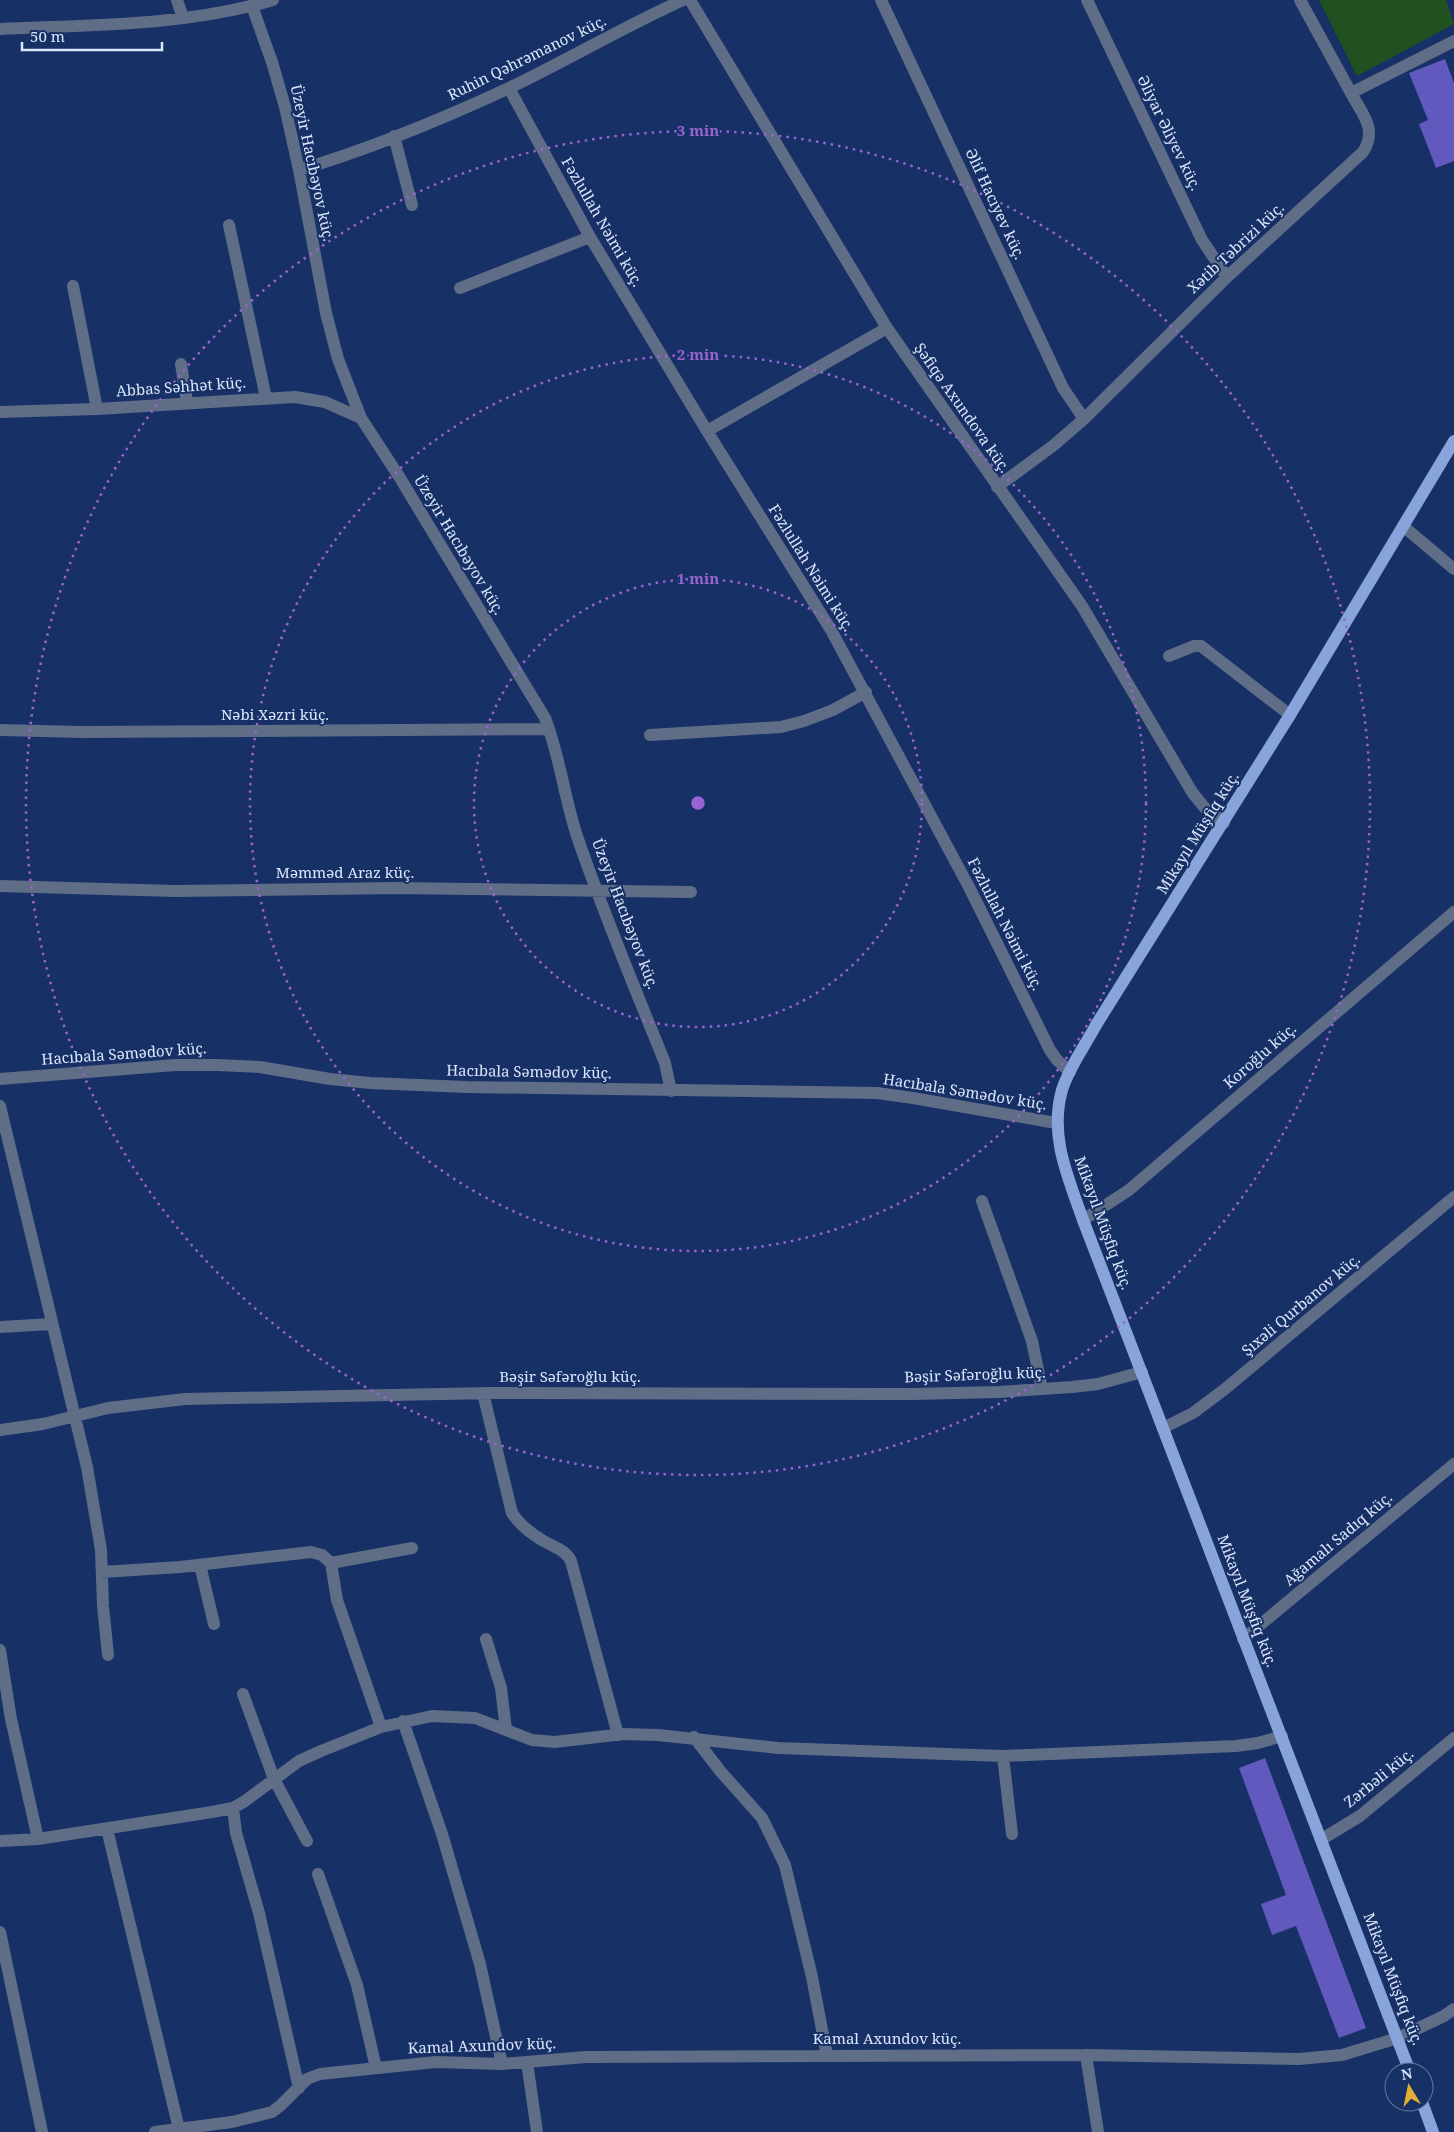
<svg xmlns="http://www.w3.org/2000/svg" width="1454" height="2132" font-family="'Noto Serif',serif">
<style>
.green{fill:#215120}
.building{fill:#6159be}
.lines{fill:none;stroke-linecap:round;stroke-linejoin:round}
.minor{stroke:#5f6d87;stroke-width:12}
.major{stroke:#88a4da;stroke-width:12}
.ring{fill:none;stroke:#9864d1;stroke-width:2.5;stroke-dasharray:2.5 5}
.labels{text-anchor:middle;stroke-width:4;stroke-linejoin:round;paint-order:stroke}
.street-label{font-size:15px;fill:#dbe6fa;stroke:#173066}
.centre{fill:#9864d1;stroke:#173066;stroke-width:2.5}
.ring-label{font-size:15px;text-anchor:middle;font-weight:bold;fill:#9864d1;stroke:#173066;stroke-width:4;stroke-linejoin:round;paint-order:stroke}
</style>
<rect width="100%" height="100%" fill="#173066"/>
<path class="green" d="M1319,0H1446L1454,24L1357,76Z"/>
<path class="building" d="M1445,59L1454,83V161L1436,168L1419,124L1428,120L1409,73Z
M1265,1758L1366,2028L1339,2038L1296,1926L1272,1935L1261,1904L1286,1895L1239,1768Z"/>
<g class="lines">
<path class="minor" d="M177,0L183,18
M690,0L887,328L1082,606L1192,792L1204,807L1224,823
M881,0L1063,388L1084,419
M1087,0L1202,240L1227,277
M1300,0L1351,93
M252,6L272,62L285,107L299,170L326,313L338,359L361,418L400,478L545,718C560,756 564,797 577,836C603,913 635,988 665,1063L671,1091
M0,29C91,25 185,26 273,0
M509,88L590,237L707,431L831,630L969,887L1050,1050L1057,1060L1070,1072
M394,136L412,205
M299,170C370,149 440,120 507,89C566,61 623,27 683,0
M229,225L266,398
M73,286L97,409
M460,288L590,237
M181,364L187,402
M0,412L97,409L295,397L325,402L361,418
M707,431L887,328
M997,487L1054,445L1084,419L1227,277L1363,152C1378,129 1362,114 1351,93L1454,41
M1403,526L1454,569
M1169,656L1194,646H1201L1290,715
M0,730L82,732L549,729
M650,735L781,727L804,721L833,710L866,692
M0,886L175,891L396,888L691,892
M0,1079L175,1065H217L260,1067L330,1079L370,1083L466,1087L877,1093L913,1098L1056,1123
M0,1106L87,1467L101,1550L103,1606L108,1655
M982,1201L1032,1341L1042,1389
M1083,1220L1129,1190L1454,912
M0,1327L52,1324
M483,1393L512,1513C520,1525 530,1533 542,1540C553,1547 565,1549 571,1561L618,1735
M1163,1428L1193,1413L1225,1389L1454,1197
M0,1430L43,1424L108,1408L185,1399L491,1393L912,1394L999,1392L1072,1387L1098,1384L1142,1372
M331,1563L412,1548
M200,1565L214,1624
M102,1572L180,1567L311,1552L322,1555L331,1563L337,1600L381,1727
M486,1639L501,1688L506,1730
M1243,1639L1454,1464
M0,1650L11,1719L38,1839
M243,1694L274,1779L307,1841
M403,1721L442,1834L480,1964L502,2064
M694,1737L721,1772L762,1818L785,1865L812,1977L827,2056
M1003,1756L1012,1834
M233,1808L236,1833L259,1913L299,2088
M107,1829L179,2129
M1322,1839L1360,1816L1454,1738
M0,1841L38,1839L212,1812L233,1808L245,1801L299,1761L321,1751L381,1727L432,1716L475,1718L532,1740L555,1742L623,1734L658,1735L778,1748L1003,1756L1236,1746L1258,1743L1282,1736
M318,1874L357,1985L376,2068
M0,1932L42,2132
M1086,2055L1098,2132
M527,2062L537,2132
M155,2132L232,2122L272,2112L281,2105L307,2079L320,2074L436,2062L502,2064L586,2057L1086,2055L1299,2059L1342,2055L1398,2038L1444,2016L1454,2009"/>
<path class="major" d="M1410,2072L1083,1220C1068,1177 1049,1136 1062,1090C1069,1067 1085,1046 1096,1025L1290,715L1454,441
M1422,2102L1433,2132"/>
</g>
<g class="ring">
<circle cx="698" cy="803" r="224"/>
<circle cx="698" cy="803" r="448"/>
<circle cx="698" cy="803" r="672"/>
</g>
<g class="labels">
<g class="street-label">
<text transform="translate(527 58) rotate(-26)" y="5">Ruhin Qəhrəmanov küç.</text>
<text transform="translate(1169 133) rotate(64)" y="5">Əliyar Əliyev küç.</text>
<text transform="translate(312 163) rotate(78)" y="5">Üzeyir Hacıbəyov küç.</text>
<text transform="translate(995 204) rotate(65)" y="5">Əlif Hacıyev küç.</text>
<text transform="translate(602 222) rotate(60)" y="5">Fəzlullah Nəimi küç.</text>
<text transform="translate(1236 248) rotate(-43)" y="5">Xətib Təbrizi küç.</text>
<text transform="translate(181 387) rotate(-4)" y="5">Abbas Səhhət küç.</text>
<text transform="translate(962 408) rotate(55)" y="5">Şəfiqə Axundova küç.</text>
<text transform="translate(459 545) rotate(59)" y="5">Üzeyir Hacıbəyov küç.</text>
<text transform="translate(811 568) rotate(58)" y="5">Fəzlullah Nəimi küç.</text>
<text x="275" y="720">Nəbi Xəzri küç.</text>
<text transform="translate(1198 833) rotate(-58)" y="5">Mikayıl Müşfiq küç.</text>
<text x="345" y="878">Məmməd Araz küç.</text>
<text transform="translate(625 914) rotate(69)" y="5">Üzeyir Hacıbəyov küç.</text>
<text transform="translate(1005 924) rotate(63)" y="5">Fəzlullah Nəimi küç.</text>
<text transform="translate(124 1054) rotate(-4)" y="5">Hacıbala Səmədov küç.</text>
<text transform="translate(1260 1056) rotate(-41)" y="5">Koroğlu küç.</text>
<text transform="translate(529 1072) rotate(1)" y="5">Hacıbala Səmədov küç.</text>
<text transform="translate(965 1092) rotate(9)" y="5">Hacıbala Səmədov küç.</text>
<text transform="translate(1103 1223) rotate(70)" y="5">Mikayıl Müşfiq küç.</text>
<text transform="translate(1301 1305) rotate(-40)" y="5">Şıxəli Qurbanov küç.</text>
<text transform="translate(975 1375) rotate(-2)" y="5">Bəşir Səfəroğlu küç.</text>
<text x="570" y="1382">Bəşir Səfəroğlu küç.</text>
<text transform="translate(1338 1539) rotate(-40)" y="5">Ağamalı Sadıq küç.</text>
<text transform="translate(1247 1601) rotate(69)" y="5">Mikayıl Müşfiq küç.</text>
<text transform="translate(1379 1778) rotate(-39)" y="5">Zərbəli küç.</text>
<text transform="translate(1393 1979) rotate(69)" y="5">Mikayıl Müşfiq küç.</text>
<text x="887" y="2044">Kamal Axundov küç.</text>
<text transform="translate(482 2046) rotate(-2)" y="5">Kamal Axundov küç.</text>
</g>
</g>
<circle cx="698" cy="803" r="8" class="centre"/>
<g class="ring-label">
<text x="698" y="136">3 min</text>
<text x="698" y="360">2 min</text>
<text x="698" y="584">1 min</text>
</g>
<g transform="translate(1409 2087) rotate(350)"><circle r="24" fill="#173066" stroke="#6579a1"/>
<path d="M0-4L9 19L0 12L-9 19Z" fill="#e4ae35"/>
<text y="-8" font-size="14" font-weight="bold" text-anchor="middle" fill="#dbe6fa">N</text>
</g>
<path d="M22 42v8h140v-8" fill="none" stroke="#dbe6fa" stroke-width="2.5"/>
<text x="30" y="42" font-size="15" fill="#dbe6fa" stroke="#173066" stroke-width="4" paint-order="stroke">50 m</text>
</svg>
